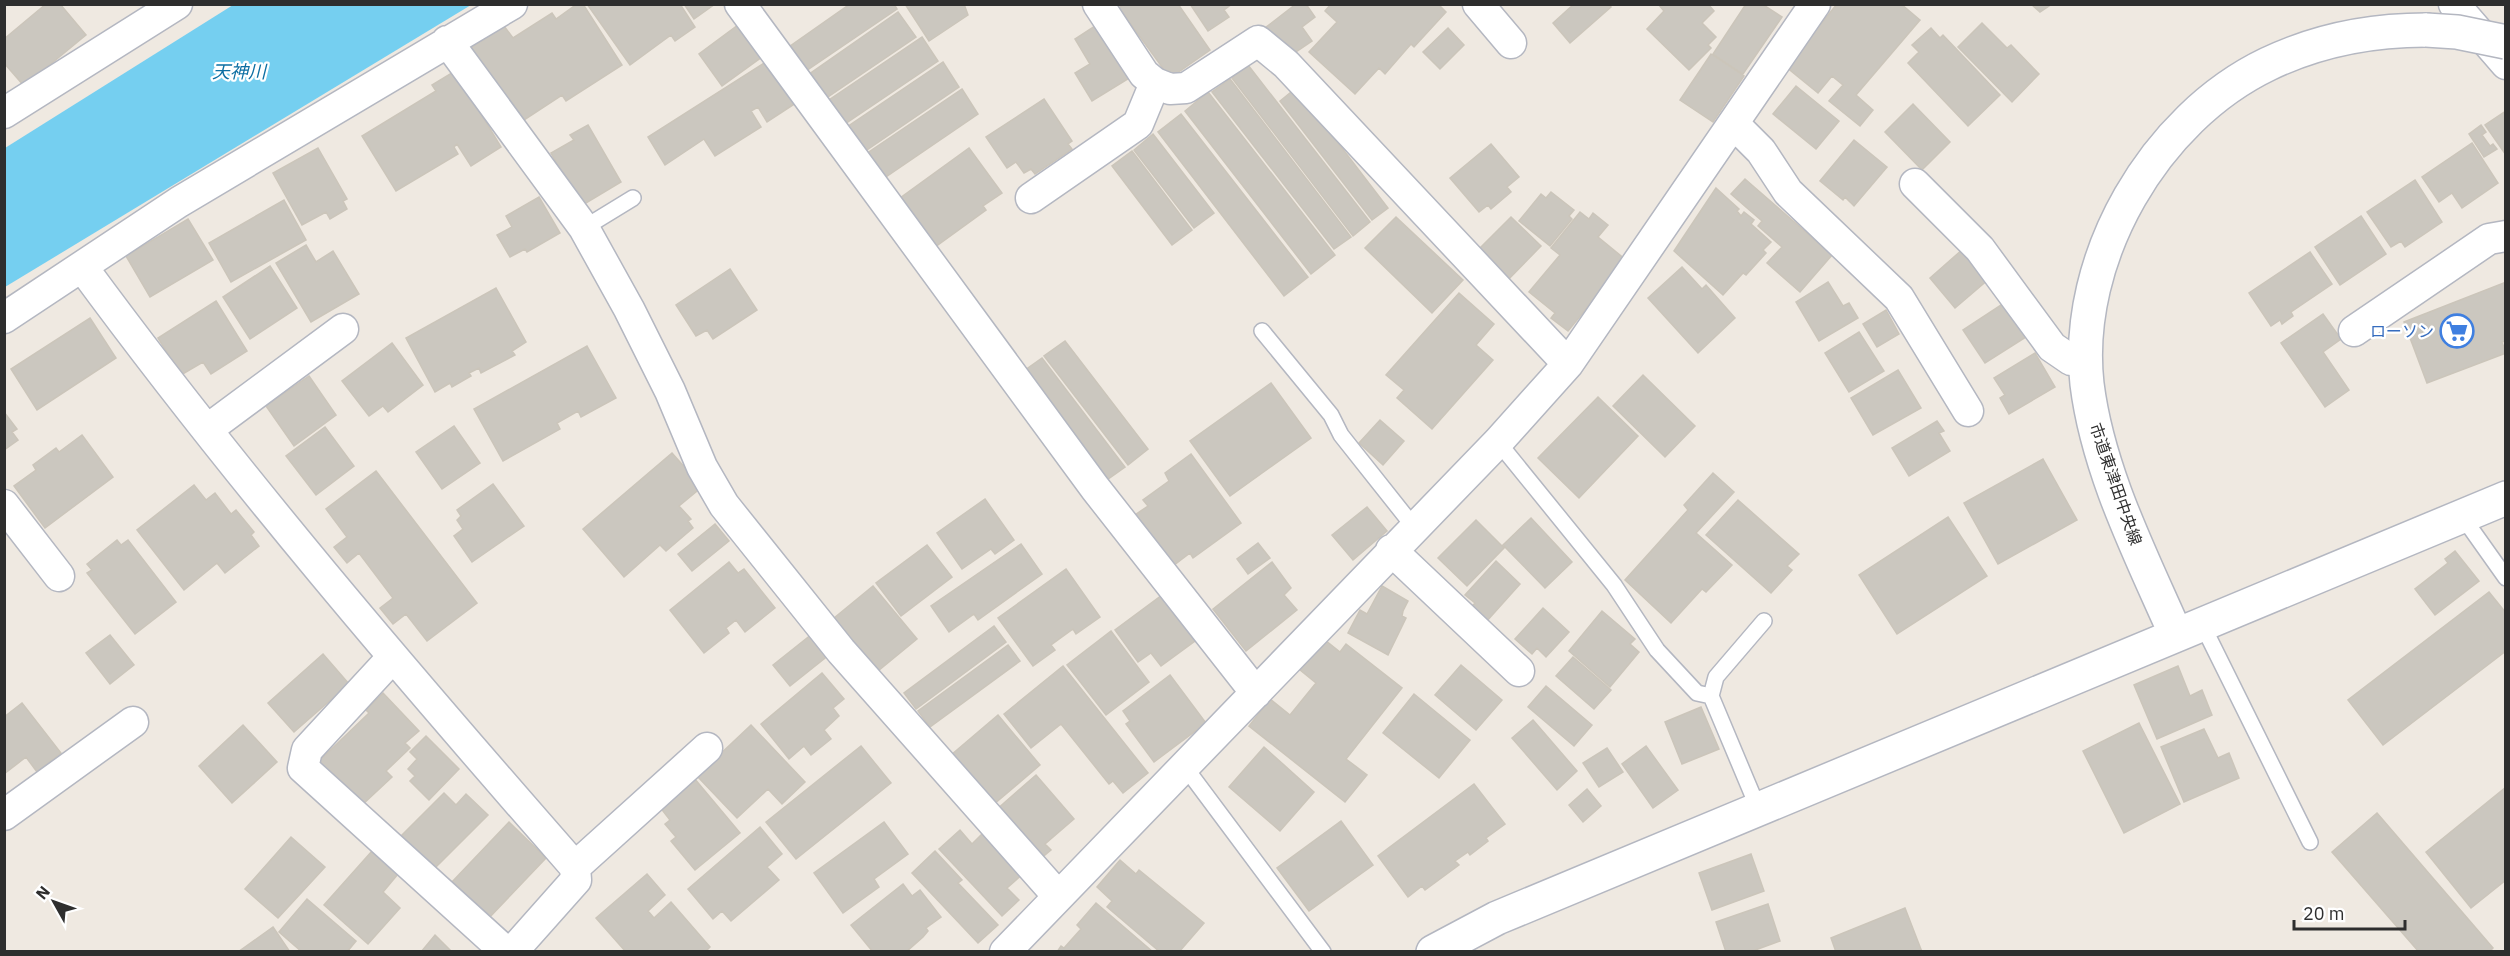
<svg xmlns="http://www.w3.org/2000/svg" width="2510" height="956" font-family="'IBM Plex Sans','Noto Sans JP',sans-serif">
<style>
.water{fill:#75cff0}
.building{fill:#cbc7bf;stroke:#cbc5ba;stroke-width:1.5}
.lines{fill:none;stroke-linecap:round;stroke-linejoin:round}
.lane-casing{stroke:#b4b7c1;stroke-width:18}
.street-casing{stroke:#b4b7c1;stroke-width:33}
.secondary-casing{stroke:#b4b7c1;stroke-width:36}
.lane{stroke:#fff;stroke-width:15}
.street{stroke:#fff;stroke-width:30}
.secondary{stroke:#fff;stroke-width:33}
.secondary-bridge-casing{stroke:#b4b7c1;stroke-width:36;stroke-linecap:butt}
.secondary-bridge{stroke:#fff;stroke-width:33}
.labels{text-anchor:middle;stroke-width:4.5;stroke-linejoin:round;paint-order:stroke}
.shop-label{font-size:16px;fill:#366cbe;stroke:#fff;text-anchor:end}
.street-label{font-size:16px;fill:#2e2e2e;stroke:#fff}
.water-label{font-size:18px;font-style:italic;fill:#0d6fa3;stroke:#fff}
</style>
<rect width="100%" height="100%" fill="#efe9e1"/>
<path class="water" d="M233,5H471L5,287V148Z"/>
<path class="building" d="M46,4H60L86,35L24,86L4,63V39Z
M577,4H583L622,65L566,101L562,95L518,124L469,49L504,26L513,38L552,13L556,19Z
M587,4H680L695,27L675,41L671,35L630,65Z
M684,4H715L694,19Z
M850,4H894L897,9L803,73L786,49Z
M905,4H964L968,15L929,41Z
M1124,4H1178L1210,50L1170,78L1119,8Z
M1190,4H1232L1224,10L1229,17L1208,31Z
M1296,4H1306L1315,17L1302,27L1312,41L1287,58L1265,28Z
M1331,4H1438L1446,12L1414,47L1411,44L1385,74L1379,68L1355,94L1309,52L1337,22L1325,11Z
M1574,4H1608L1611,7L1570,43L1553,23Z
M1658,4H1708L1714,11L1702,23L1716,37L1708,45L1711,48L1689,70L1647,29L1664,11Z
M1746,4H1762L1782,17L1743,74L1713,54Z
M1837,4H1901L1920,20L1856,95L1873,110L1860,126L1829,101L1843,85L1832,76L1818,93L1786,67Z
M2031,4H2052L2040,12Z
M898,12L916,37L822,101L805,77Z
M742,22L766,54L722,86L699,54Z
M1982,23L2007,48L2011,45L2039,74L2012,102L1958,47Z
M1098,24L1131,77L1092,101L1075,73L1090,64L1075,39Z
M1448,28L1464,45L1440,69L1423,52Z
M1931,28L1940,38L1943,35L2000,95L1968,126L1908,63L1919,52L1912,45Z
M922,37L938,61L839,128L823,104Z
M1711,54L1744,76L1713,122L1680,100Z
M772,58L799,101L767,122L758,107L751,111L761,127L715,156L704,139L665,165L648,137Z
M943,62L959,87L861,154L844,129Z
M1248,65L1370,222L1353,236L1232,78Z
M455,71L501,147L471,166L457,144L454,147L458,154L396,191L362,136L436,91L432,85Z
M1230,79L1351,237L1334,249L1212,92Z
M1796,86L1839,121L1816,149L1773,114Z
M1296,88L1388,208L1372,220L1280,101Z
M962,89L978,114L880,181L863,156Z
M1208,92L1335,255L1311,274L1185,111Z
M1044,99L1072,141L1068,144L1072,149L1035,174L1031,169L1024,173L1016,162L1007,168L986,137Z
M1913,104L1950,142L1922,170L1885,132Z
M2506,111V155L2485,125Z
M1181,114L1308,277L1284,296L1158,132Z
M588,125L621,182L581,206L551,153L574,140L570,135Z
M2481,125L2486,132L2482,135L2490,146L2493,144L2497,149L2484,157L2469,134Z
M1153,134L1214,213L1194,228L1134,150Z
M1854,140L1887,167L1854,206L1845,197L1843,200L1820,181Z
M2472,143L2498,183L2462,208L2452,193L2439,202L2422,177Z
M1491,144L1519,177L1507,187L1511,192L1491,209L1488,205L1479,212L1450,178Z
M318,148L347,199L343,201L347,209L330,219L326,212L302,225L273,173Z
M969,148L1002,193L983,206L986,210L931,250L896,201Z
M1132,151L1192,230L1172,245L1112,166Z
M1745,179L1832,255L1800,292L1767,263L1782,247L1758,226L1762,221L1731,194Z
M2415,180L2442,222L2405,247L2401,241L2391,247L2367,212Z
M1716,188L1739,209L1737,211L1741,216L1744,212L1754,220L1751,224L1771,242L1763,250L1766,253L1746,275L1743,273L1723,295L1674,251Z
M1551,192L1574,210L1569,216L1572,219L1550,246L1519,221L1541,194L1546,198Z
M539,197L560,233L527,252L525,249L510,257L497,235L512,227L506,216Z
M284,200L306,240L231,282L209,243Z
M1580,212L1589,219L1593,213L1608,225L1598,237L1626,260L1568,331L1551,318L1555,313L1529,292L1560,255L1551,248Z
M2361,216L2386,254L2340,285L2315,247Z
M1396,217L1463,280L1432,313L1365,248Z
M1511,217L1541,246L1504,284L1474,254Z
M188,219L213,260L150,297L126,256Z
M306,245L316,262L333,251L359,294L311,322L276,263Z
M1963,249L1989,279L1955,308L1930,278Z
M2310,252L2332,284L2291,312L2293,316L2282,324L2280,320L2271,326L2249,293Z
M270,266L297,308L250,339L223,297Z
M1682,267L1702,289L1706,285L1735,318L1698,353L1648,298Z
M730,269L757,310L713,339L707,330L696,336L676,305Z
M1828,282L1843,306L1849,303L1858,318L1819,341L1796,302Z
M2506,282V341L2502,342L2506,353L2427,383L2404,322Z
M496,288L526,342L512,351L515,355L481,373L479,368L469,373L471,376L452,387L450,383L435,392L406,338Z
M1459,293L1494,324L1476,345L1493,360L1432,429L1397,398L1404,390L1386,375Z
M216,301L247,351L211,374L203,362L181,375L158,338Z
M2004,303L2026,337L1985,363L1963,330Z
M1886,310L1899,334L1877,347L1863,324Z
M2323,314L2341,339L2323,352L2349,390L2325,407L2281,343Z
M90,318L116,358L37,410L11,369Z
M1859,332L1884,371L1849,392L1825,353Z
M1065,341L1148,449L1128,465L1044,356Z
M392,343L423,385L388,412L383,406L369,416L342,381Z
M587,346L616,398L581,417L578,411L557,423L560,429L503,461L474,409Z
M2035,353L2055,387L2009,414L2000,398L2005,395L1994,378Z
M1042,358L1125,467L1104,482L1021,373Z
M1898,370L1921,408L1873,435L1851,398Z
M1643,375L1695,426L1665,457L1613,406Z
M309,376L336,415L294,446L266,406Z
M1271,383L1311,438L1230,496L1190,441Z
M1598,397L1638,436L1579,498L1538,458Z
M4,412L17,429L12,432L18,440L4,450Z
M1380,420L1404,441L1383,465L1359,443Z
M1937,421L1944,431L1939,433L1950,451L1909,476L1892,448Z
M454,426L480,463L442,489L416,452Z
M325,427L354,466L316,495L286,456Z
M82,435L113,477L45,528L14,486L36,470L33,465L56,448L59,452Z
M672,453L702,487L679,506L691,519L688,521L693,528L666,551L660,545L624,577L583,529Z
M1191,454L1241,523L1193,558L1190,553L1169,569L1132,517L1148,506L1143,500L1169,481L1165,473Z
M2043,459L2077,520L1998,564L1964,503Z
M376,471L477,603L427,641L406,614L393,624L380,608L393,598L359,553L347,563L334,547L347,537L326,509Z
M1713,473L1734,492L1696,533L1732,565L1706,592L1702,589L1671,623L1625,580L1688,510L1684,505Z
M493,484L524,526L472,562L454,536L463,529L457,520L461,516L457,510Z
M194,485L206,500L215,493L231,514L236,510L254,532L251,535L259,546L225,573L217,563L184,590L137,530Z
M985,499L1014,540L995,554L991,549L962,569L937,533Z
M1738,500L1799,554L1787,566L1792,570L1771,593L1706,535Z
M1367,507L1387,531L1353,560L1332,535Z
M1948,517L1987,576L1897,634L1859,575Z
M1531,518L1572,562L1545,588L1503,545Z
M1476,520L1504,548L1467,586L1438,558Z
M715,524L729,541L692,571L678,554Z
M117,540L121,545L128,540L176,602L135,634L87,573L92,570L87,564Z
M1258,543L1270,558L1248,574L1237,559Z
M1021,544L1042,574L978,620L974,614L949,632L931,606Z
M927,545L952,577L901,616L876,583Z
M2455,551L2479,581L2435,615L2415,589L2448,563L2445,559Z
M1496,561L1520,584L1486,622L1470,608L1475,603L1465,595Z
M729,562L738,573L744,569L775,608L745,632L736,620L726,628L729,633L704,653L670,610Z
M1272,562L1291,588L1284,595L1297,610L1246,651L1213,609Z
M1066,569L1100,617L1076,634L1073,629L1051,645L1055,650L1033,666L998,618Z
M873,586L917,639L878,671L834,618Z
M1382,586L1408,601L1403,611L1402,616L1406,618L1388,655L1348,633L1360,610L1367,614Z
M2489,592L2506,613V651L2383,745L2348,700Z
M1162,595L1195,641L1161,666L1151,653L1138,662L1115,630Z
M1543,608L1569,632L1546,657L1537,648L1532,654L1515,639Z
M1602,611L1635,639L1630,644L1639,652L1610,687L1569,651Z
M994,626L1006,642L916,709L904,693Z
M1111,631L1149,682L1106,715L1067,665Z
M812,634L829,655L790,686L773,665Z
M110,635L134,665L110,684L86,653Z
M1325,640L1340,652L1346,644L1402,688L1346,759L1367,775L1345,802L1249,726L1270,699L1290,715L1316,683L1300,670Z
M1008,645L1020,661L930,727L918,711Z
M323,654L349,684L294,732L268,703Z
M1573,657L1611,690L1594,709L1556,676Z
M1461,665L1502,700L1476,730L1435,695Z
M1063,666L1148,773L1123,793L1113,781L1109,784L1061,724L1031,748L1004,714Z
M2178,666L2190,696L2202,690L2212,715L2157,739L2134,685Z
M822,673L844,699L833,708L839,716L824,730L831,739L811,755L804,746L789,759L761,724Z
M1170,675L1206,723L1154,762L1126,724L1130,721L1123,711Z
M1546,686L1592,725L1574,746L1528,707Z
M383,693L419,731L405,743L410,748L386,771L392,777L361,806L319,761L369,713L366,710Z
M1414,694L1470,740L1439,778L1383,733Z
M22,703L61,753L37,772L26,757L4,774V717Z
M1701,707L1719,749L1682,764L1665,722Z
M998,715L1040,765L993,805L951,755Z
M1533,720L1577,771L1557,790L1512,738Z
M2139,723L2180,804L2124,833L2083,751Z
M243,725L277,762L232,803L199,766Z
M751,725L805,782L782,804L768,789L737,818L697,776Z
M2204,729L2218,758L2229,753L2239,778L2184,802L2161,747Z
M426,736L459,769L429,800L410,781L415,776L408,769L417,759L410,752Z
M861,746L891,783L796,859L766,822Z
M1646,746L1678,790L1653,808L1622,764Z
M1264,747L1314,792L1280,831L1229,787Z
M1607,748L1623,772L1599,787L1583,763Z
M1036,775L1074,819L1045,844L1051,850L1039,860L996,810Z
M694,778L740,833L695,870L671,841L676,837L665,824L670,820L660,807Z
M1474,784L1505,824L1486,838L1488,841L1470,855L1468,852L1455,861L1459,865L1425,890L1422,886L1408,897L1378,856Z
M2506,787V880L2471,908L2426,852Z
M1587,789L1601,806L1583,822L1569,805Z
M444,793L456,805L466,794L488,815L434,869L401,836Z
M2377,813L2493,948L2489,952H2419L2332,852Z
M1341,821L1373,865L1309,911L1277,868Z
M509,822L546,858L488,919L451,883Z
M884,822L908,854L874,879L879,887L843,913L814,873Z
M760,827L782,854L767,867L779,880L731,921L722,911L713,919L688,889Z
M987,829L1026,871L1007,888L1019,900L1002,916L939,849L960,830L972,844Z
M291,837L325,867L278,918L245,889Z
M372,851L398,874L383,892L400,908L368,944L324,905Z
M935,851L962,880L958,883L998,925L978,943L912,873Z
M1751,854L1764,891L1712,910L1699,873Z
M1120,860L1136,874L1139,870L1204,923L1179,952H1160L1107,907L1112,901L1097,887Z
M647,874L665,895L648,911L654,918L671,902L710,947L705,952H626L596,918Z
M903,884L912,896L920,890L941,917L926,928L928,931L923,937L906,952H873L851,925Z
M307,899L356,941L347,952H302L279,932Z
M1096,903L1153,952H1057L1061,946L1064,948L1081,929L1077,925Z
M1768,904L1780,941L1750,952H1726L1716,922Z
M1905,908L1922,952H1836L1831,938Z
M273,927L290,952H238Z
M435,935L452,952H421Z"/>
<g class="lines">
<g class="lane-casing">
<path id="lane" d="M584,228L633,198
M1262,331L1331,415L1341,435L1414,527
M1498,442L1614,585L1657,650L1697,693L1711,696
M2462,516L2506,578
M2202,624L2310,842
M1185,767L1323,952
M1758,808L1711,696L1716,677L1764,621"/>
</g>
<g class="street-casing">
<path id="street" d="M740,4L1095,488L1256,693
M1478,4L1511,43
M2454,4L2506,64
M447,41L584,228L629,309L670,391L702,467L724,505L841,651L1058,896
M1155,83L1170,89L1186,88L1258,41L1286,64L1568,364
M4,113L177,4
M1734,124L1761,151L1788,192L1899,298L1968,411
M1915,184L1980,249L2052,347L2071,360H2086
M1031,198L1138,124L1155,83L1144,74L1098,4
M83,268C236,476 405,673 575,867L576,880L512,952
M4,318L179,202L512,4
M2354,331L2489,239L2506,236
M208,429L343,329
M4,505L59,576
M1391,550L1519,671
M392,658L307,750L303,768L506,952
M4,815L133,722
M575,867L707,748
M1005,952L1498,442L1568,364L1815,4"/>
</g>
<g class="secondary-casing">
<path id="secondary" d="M2176,635C2141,555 2098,472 2087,384C2073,258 2155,118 2268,64C2318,40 2371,30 2426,30
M1433,952L1497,918L2506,498"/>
</g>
<use href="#lane" class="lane"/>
<use href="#street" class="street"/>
<use href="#secondary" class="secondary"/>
<g class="secondary-bridge-casing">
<path id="secondary-bridge" d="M2426,30L2457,32L2506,42"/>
</g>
<use href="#secondary-bridge" class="secondary-bridge"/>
</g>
<defs>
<g id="supermarket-ring" transform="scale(1.725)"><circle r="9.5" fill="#fff" stroke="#3f7fe0" stroke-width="1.5"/><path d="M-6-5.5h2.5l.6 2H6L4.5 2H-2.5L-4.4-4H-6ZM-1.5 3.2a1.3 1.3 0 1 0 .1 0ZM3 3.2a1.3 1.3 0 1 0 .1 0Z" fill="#3f7fe0"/></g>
</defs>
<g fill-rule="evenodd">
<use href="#supermarket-ring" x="2457" y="331"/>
</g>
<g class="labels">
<g class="shop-label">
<text x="2434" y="337">ローソン</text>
</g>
<g class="street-label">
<text transform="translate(2116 484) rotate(71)" y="6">市道東津田中央線</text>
</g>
<g class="water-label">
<text x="239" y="78">天神川</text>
</g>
</g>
<rect width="2510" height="956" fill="none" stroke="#2e2e2e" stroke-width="12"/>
<g transform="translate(54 902) rotate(310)" stroke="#ffffff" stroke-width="4.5" paint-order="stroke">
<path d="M0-4.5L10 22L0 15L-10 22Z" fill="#2e2e2e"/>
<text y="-9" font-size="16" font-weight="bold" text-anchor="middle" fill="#2e2e2e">N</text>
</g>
<path d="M2294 920v9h111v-9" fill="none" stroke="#2e2e2e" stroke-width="3"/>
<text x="2303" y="920" font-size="18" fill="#2e2e2e" stroke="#ffffff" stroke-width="4.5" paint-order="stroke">20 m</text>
</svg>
